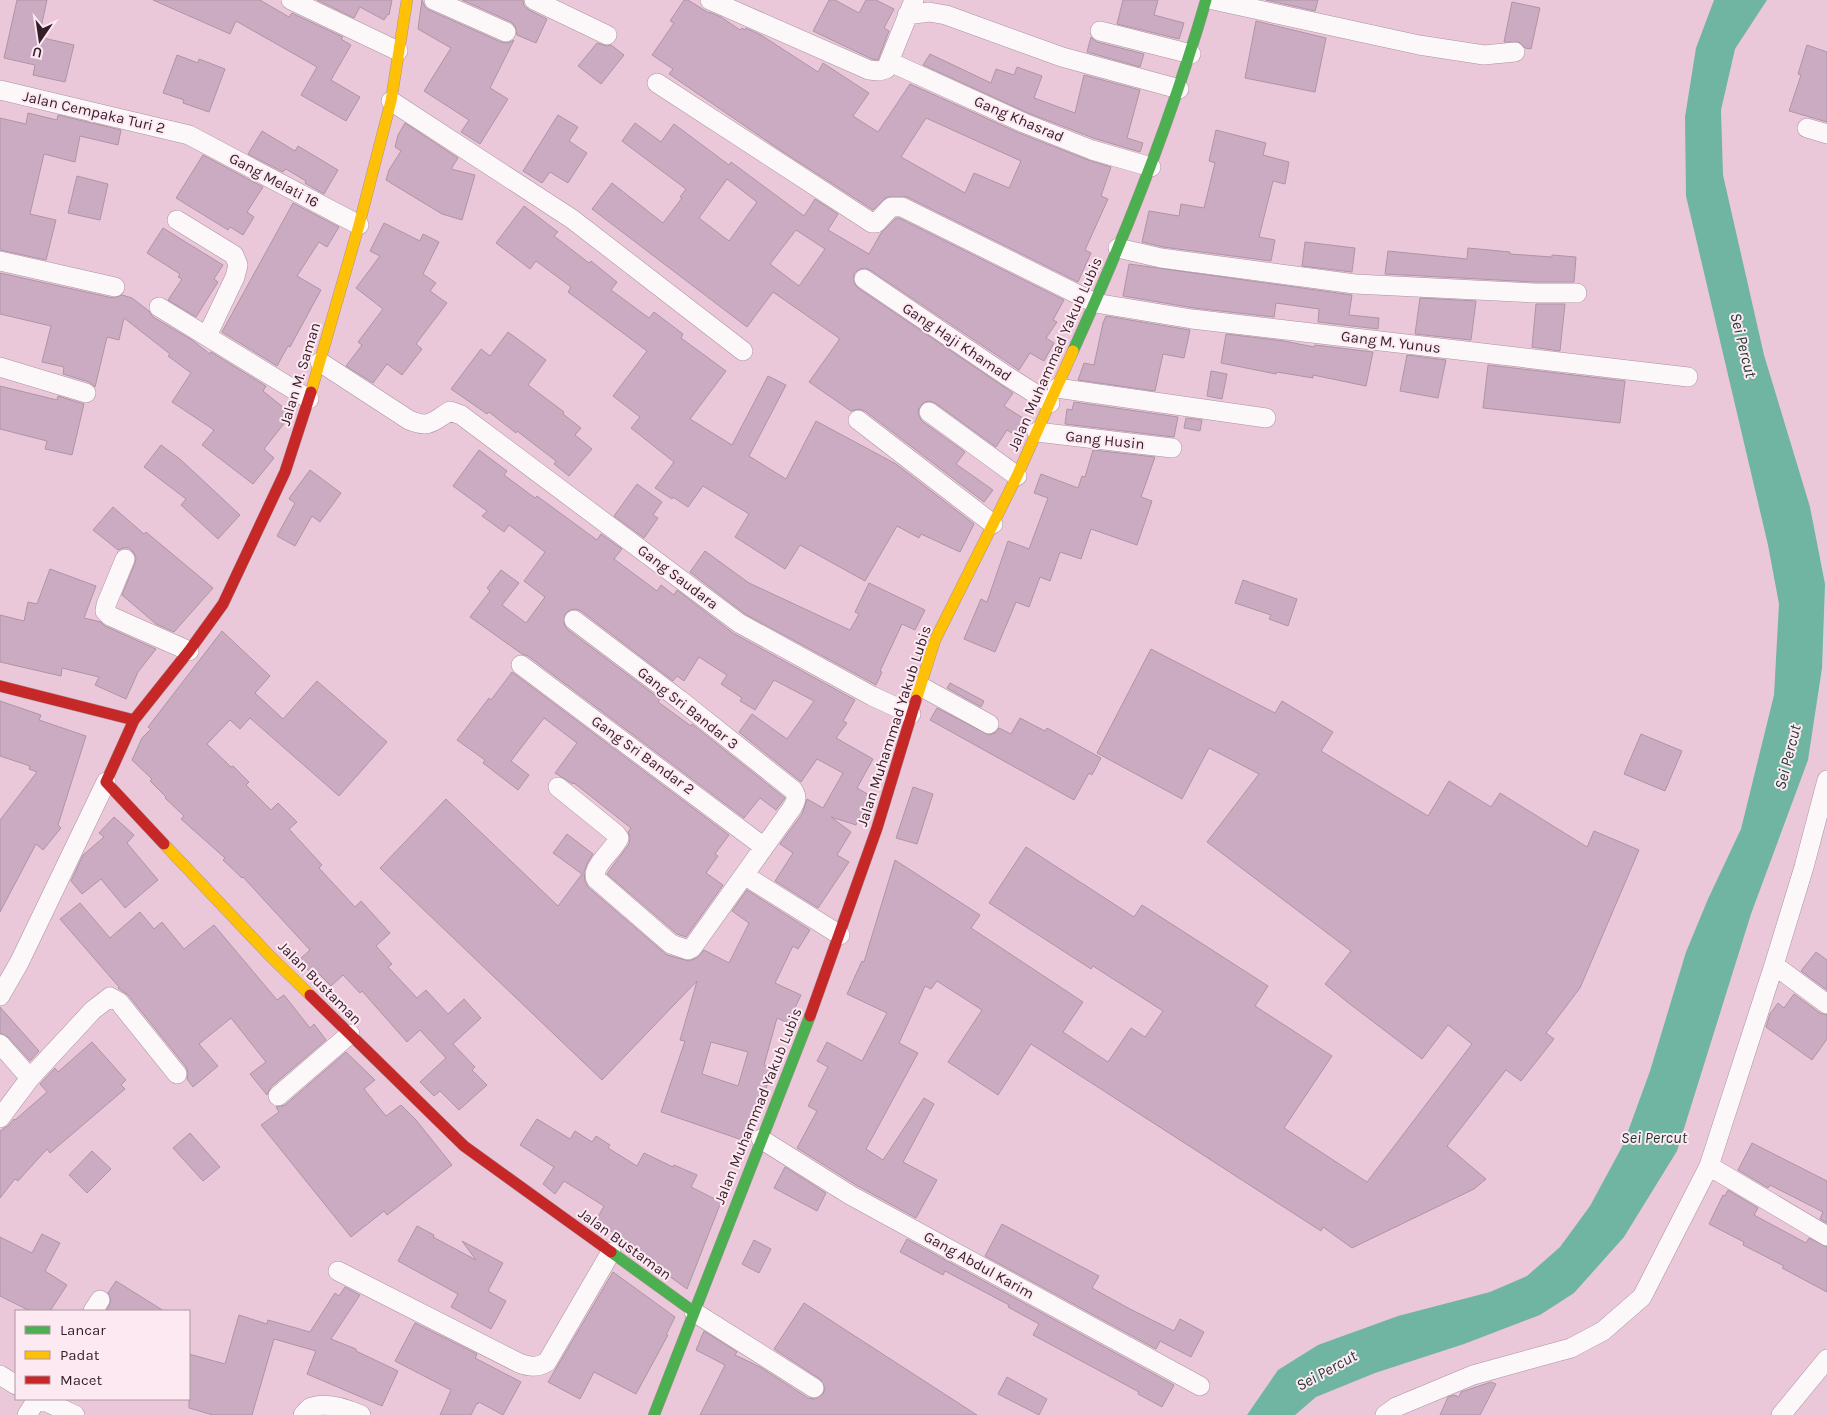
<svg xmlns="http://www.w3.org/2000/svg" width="1827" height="1415" font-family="Karla,sans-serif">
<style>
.water{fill:#70b5a2}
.building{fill:#cbabc2;stroke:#ad95a5;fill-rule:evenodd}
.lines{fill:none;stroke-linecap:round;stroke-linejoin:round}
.street-casing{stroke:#ab919e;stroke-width:20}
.fast-casing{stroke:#ab919e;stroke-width:12}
.slow-casing{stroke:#ab919e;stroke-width:12}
.jam-casing{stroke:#ab919e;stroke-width:12}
.street{stroke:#fcf7f9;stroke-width:19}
.fast{stroke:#4caf50;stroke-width:11}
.slow{stroke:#ffc107;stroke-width:11}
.jam{stroke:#c62828;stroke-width:11}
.labels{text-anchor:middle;stroke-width:4;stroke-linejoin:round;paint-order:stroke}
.street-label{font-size:15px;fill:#351e29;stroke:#fde9f2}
.water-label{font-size:16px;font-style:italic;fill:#1f372e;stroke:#fde9f2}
</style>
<rect width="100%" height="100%" fill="#eac8d9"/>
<path class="water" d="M1714,0H1767L1735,49L1721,110L1723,175L1764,355L1810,507L1825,584L1822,668L1808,760L1751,914L1677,1151L1624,1237L1574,1293L1540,1315L1464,1344L1375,1373L1316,1397L1295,1415H1247L1278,1370L1318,1345L1398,1316L1490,1292L1527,1276L1560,1247L1590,1206L1623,1145L1650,1071L1686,952L1708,899L1741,829L1774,695L1779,604L1768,545L1686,196L1685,117L1696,48Z"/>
<path class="building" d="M17,0H47L39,37L74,45L65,82L33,75L35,65L4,58Z
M153,0H260L289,17L292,13L298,16L343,37L341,39L351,45L331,80L360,97L346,121L301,95L317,67L236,21L230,34Z
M317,0H392L389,15L388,14L384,20L360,7L354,18Z
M422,0L425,7L429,10L501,42L508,43L514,40L490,88L508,99L480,144L461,132L469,120L424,91L451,48L418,29Z
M462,0H523L524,6L529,10L547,19L536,43L517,35L515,26L511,22Z
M684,0H688L709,13V12L721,17L740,30L742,28L745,30L746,28L761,35L818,72L823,63L869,93L853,116L878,132L910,84L1019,133L1088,160L1111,167L1101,196L1108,199L1085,250L1091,253L1078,282L907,197H887L873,210L780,150L669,74L673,69L652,55L674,23L670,21ZM926,118L1021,161L1009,188L974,173L965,193L901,157Z
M829,0H835L859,13L866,0H876L894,9L884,28L889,31L878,60L872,59L857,52L813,31Z
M1123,0H1158L1154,15L1184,23L1179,39L1117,24Z
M1266,0H1318L1315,11Z
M1512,2L1540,8L1531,49L1525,48L1519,42H1504Z
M1256,21L1326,38L1315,92L1245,78Z
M1091,37L1097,42L1144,54L1140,67L1087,52Z
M597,43L607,46L611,45L624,55L601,84L578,66Z
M1807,45L1827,52V122L1789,111L1801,75L1798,74Z
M930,54L991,83L996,69L1014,75L1017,67L1042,76L1034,98L1075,113L1084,75L1140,90L1127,138L1143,143L1140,152L1096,139L1028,113L923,65Z
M177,55L198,63L199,59L225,69L209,112L183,103L184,100L163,93Z
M28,113L57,120L58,115L121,130L118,145L80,136L75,162L44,154L30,214L56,220L46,260L0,250V118L26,124Z
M558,115L578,127L569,141L587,153L568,183L550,172L542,183L523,171Z
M405,123L458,158L451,169L475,175L462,220L442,214L386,180L389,170L401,151L395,147L398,135Z
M635,123L661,142L674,124L729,165L731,162L804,216L815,199L838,214L828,230L869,254L881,233L896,218H899L1064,300L1053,320L1057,322L1046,338L1054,343L1044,361L1030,353L1019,370L870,270L865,268L860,269L854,273V283L858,288L1013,393L1004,406L1026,420L1018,437L1007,430L996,447L935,403L930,401L924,402L918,410L919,416L922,421L965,452L956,464L993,490L984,502L865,411L859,409L851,411L809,382L839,340V338L773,292L747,327L592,209L612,183L663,223L682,198L680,197L686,189L622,141ZM727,179L757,202L729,241L699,218ZM796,230L825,249L799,286L770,264Z
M1216,130L1266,143L1263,155L1289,162L1285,184L1273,181L1259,237L1275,240L1271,261L1163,247L1142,242L1149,211L1179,216L1181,204L1204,208L1215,163L1209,161Z
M262,131L295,151L298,146L338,170L324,194L305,183L306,181L286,169L283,172L248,154Z
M203,155L263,187L247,212L254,217L243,235L230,227L228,230L176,198Z
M77,176L108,184L100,220L68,213Z
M293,203L339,227L327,247L319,242L297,276L321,290L290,347L288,346L277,366L222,332Z
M524,206L558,232L554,236L589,263L591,261L617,282L611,290L649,318L654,312L683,334L681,338L726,371L690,419L732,445L768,376L786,385L749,456L786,479L816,421L896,464L974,524L960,552L921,534L919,538L897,526L865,581L800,545L785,569L735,537L749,514L703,486L688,507L673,497L672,499L655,488L674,462L631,428L640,417L613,396L647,351L568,292L571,287L536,261L530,269L496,243Z
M384,223L420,241L423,234L439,242L423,274L436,283L430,291L447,303L416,344L422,349L402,375L387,364L373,383L346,366L362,345L358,342L383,309L356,288L380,256L370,251Z
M163,228L223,265L214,279L218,282L196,317L168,300L182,279L178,277L180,274L147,253Z
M1305,242L1355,248L1352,272L1302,266Z
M1468,248L1510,252V254L1552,257V255L1576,257L1574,282H1535L1385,274L1388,251L1467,259Z
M1129,264L1352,295L1349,315L1379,318L1378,329L1318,322L1319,309L1276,303L1274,317L1194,308L1123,296Z
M0,273L113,298L122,295L132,298L149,311L153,317L192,340L210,354L211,352L266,386L263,391L289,412L286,421L264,449L274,458L253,484L202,445L214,430L172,402L191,373L168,356L170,354L124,318L119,340L107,337L95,387L89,382L63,374L64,367L42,362L51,326L0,314Z
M1420,298L1476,301L1471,340L1415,334Z
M1536,304H1565L1560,351L1532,347Z
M1106,316L1190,330L1184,358L1163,354L1155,391L1078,380L1084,363L1094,365L1103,323Z
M508,332L546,360L528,385L564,412L563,414L581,428L575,435L592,449L569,476L554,464L556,461L517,431L516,433L489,412L487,414L451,389L481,349L490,356Z
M1226,334L1284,341L1314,347L1315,345L1373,352L1366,386L1313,375V378L1277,372L1276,374L1221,363Z
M1407,355L1446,360L1438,398L1400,391Z
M1488,365L1625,381L1620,423L1483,408Z
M1211,371L1227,374L1222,399L1207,396Z
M0,386L57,400L58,396L84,404L72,455L45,449L47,441L0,429Z
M1074,402L1178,417L1174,437L1065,424L1067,409L1072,410Z
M1186,418L1202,420L1200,431L1184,428Z
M161,445L181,460L240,515L218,539L181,505L186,499L144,467Z
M479,450L507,471L504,475L535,498L537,496L597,540L601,534L622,549L614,559L657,591L661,585L674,595L677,590L733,633L855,700L843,721L847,723L836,738L873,759L857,788L871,796L867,809L860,821L858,820L856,825L831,817L851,832L837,855L849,862L818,908L775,881L793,853L780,844L802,814L807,799L823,808L843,773L817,759L801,782L739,732L752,714L787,739L814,701L774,680L755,710L740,701L742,698L721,684L727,675L699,657L684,681L677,676L673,681L581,611L576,609L570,610L565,614L564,624L567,629L660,699L658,702L691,726L692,724L785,798L776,810L760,798L744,818L528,656L522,654L470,617L490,591L487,588L501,570L519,583L502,605L526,623L545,597L524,581L545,552L509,525L504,532L482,516L487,511L453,486Z
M1093,450L1155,457L1141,497L1152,501L1137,545L1091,529L1081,559L1060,552L1050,581L1040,577L1029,607L1016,602L995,652L964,639L981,599L987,602L1008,541L1029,549L1048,498L1034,493L1041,474L1078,488L1082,476L1085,477Z
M310,470L341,493L320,522L312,516L295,546L277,536L295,503L289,499L290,497Z
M637,484L662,502L653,515L658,518L644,538L614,516Z
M113,507L144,534L146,532L213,588L174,632L156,624L122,595L135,563L136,558L134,553L129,548H123L118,550L93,530Z
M705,551L749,583L850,630L859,614L855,612L869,583L925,610L915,630L902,624L880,671L882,672L876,685L745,614L690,572Z
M50,569L96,586L84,618L101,622L105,626L156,649L138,672L126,699L95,685L99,677L62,668L61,676L0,662V615L24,621L28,602L37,604Z
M1243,580L1297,599L1288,626L1269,619L1271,615L1235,603Z
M222,631L270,676L255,693L283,719L317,681L387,742L339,796L250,718L240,729L230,720L207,744L231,767L233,766L249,782L246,785L271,810L278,803L297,822L289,829L322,865L319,868L355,907L361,901L390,933L376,946L392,964L388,967L417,998L426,990L448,1014L464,999L481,1018L453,1044L475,1067L472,1070L487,1085L459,1110L440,1091L434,1096L420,1082L446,1058L420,1030L407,1042L362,991L360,993L343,975L331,986L314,969L310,972L299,960L310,950L243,877L242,878L223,860L225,858L181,819L184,816L165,798L166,797L150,781L152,779L132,760L142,738L151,729L148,727Z
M1151,649L1275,713L1282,701L1333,732L1321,751L1428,816L1449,781L1491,807L1500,793L1587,847L1594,831L1639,850L1580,988L1546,1033L1554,1039L1521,1081L1506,1070L1447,1146L1486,1179L1474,1189L1352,1248L1323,1227L1321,1231L1031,1044L998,1095L948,1062L982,1010L937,981L931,989L925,986L899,1043L918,1053L866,1149L883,1160L924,1098L934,1104L903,1162L937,1180L916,1218L856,1185L797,1148L817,1111L808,1106L828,1067L817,1061L827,1042L862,1061L887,1013L847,994L862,961L864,962L895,860L980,915L971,928L1083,1002L1063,1032L1108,1062L1131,1028L1145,1037L1163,1011L1093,966L1091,969L989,903L1026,847L1134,917L1142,905L1268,986L1255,1006L1332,1056L1284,1128L1367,1182L1472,1044L1448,1025L1422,1059L1346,1001L1325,984L1351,951L1207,842L1259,774L1209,748L1182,799L1097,753Z
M512,672L729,835L715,854L718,856L706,873L723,885L686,937L677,934L607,874L629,844L630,838L628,832L631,828L574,783L573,784L555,773L577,743L544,718L511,761L529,775L518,790L483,763L485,760L457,740L489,698L491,700Z
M950,683L984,701L981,707L947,688Z
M0,701L41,715L39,720L86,736L58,825L61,828L43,850L36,844L0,912V820L37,772L29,769L30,766L0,756Z
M937,708L989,735L995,733L999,728L1011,734L1020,718L1045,731L1047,728L1101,758L1092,775L1089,773L1074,800L930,720Z
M1641,734L1682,751L1665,791L1624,774Z
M913,787L933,794L917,844L896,838Z
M446,799L558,906L582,874L553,853L567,834L593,854L587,864L584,872L585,881L588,887L667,955L689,961L697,958L704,950L729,963L749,923L732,911L747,890L810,930L798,949L793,946L775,983L801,995L788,1023L777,1018L764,1065L774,1068L745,1141L661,1112L685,1041L680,1040L697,981L602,1080L380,868ZM711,1042L748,1052L738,1086L702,1074Z
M114,817L134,835L127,843L158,880L125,908L101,879L82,894L71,881L83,855L104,837L99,833Z
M80,903L110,938L140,912L154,929L162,922L184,949L214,925L277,1000L284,995L310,1028L314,1024L326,1040L271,1087L267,1095L250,1074L266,1062L231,1018L199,1044L218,1066L193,1087L187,1079L188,1073L186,1067L128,995L118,988L119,987L60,919Z
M1816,952L1827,960V990L1801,971Z
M1794,994L1820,1013L1827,1015V1039L1812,1060L1766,1027L1770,1014L1778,1003L1784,1008Z
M0,1007L39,1051L30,1061L8,1037L0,1033Z
M92,1042L126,1080L121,1085L125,1089L50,1153L47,1149L18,1181L15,1179L0,1198V1131L9,1125L14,1119L15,1120L47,1092L40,1084L55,1068L58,1072Z
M346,1052L375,1080L364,1089L386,1116L401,1105L416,1120L452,1165L387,1215L384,1211L351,1237L261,1125L279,1112L276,1107L285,1105Z
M537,1119L570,1139L575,1131L592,1142L596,1136L610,1145L608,1148L637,1166L644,1153L673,1167L674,1165L697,1175L691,1187L721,1202L687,1289L614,1236L616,1234L595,1222L604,1206L564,1181L555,1194L543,1184L554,1167L520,1145Z
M190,1133L220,1167L203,1181L173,1148Z
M1752,1143L1827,1181V1223L1820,1219L1823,1212L1770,1185L1768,1188L1738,1170Z
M92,1151L111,1169L87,1193L69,1175Z
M785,1167L826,1193L817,1211L774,1188Z
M1728,1190L1758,1208L1754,1215L1806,1243L1809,1238L1827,1247V1292L1782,1268L1784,1266L1743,1245L1744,1242L1709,1224L1723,1195L1725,1196Z
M1002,1224L1099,1276L1092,1288L1130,1309L1174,1331L1180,1319L1204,1332L1191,1357L1160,1341L1156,1349L985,1256Z
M417,1226L434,1235L433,1237L476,1260L462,1241L503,1263L488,1291L506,1301L491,1329L451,1307L458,1294L398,1261Z
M42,1234L60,1243L45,1271L67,1285L50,1311H30L0,1296V1237L32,1253Z
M907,1239L1174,1385L1162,1407L1138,1394L1139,1392L1033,1335L1039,1324L1008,1307L1009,1305L945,1271L943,1275L900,1252Z
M754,1240L771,1249L759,1273L742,1264Z
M613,1272L675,1317L666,1335H668L636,1394L594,1372L580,1399L548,1382Z
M116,1281L164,1311H106L111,1301L108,1293Z
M345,1287L360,1295L331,1339L356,1349V1351L398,1371L382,1406L307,1374L316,1351L274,1339L252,1415H213L189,1408V1354L225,1364L239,1315L267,1324L268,1320L310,1332L335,1293L339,1296Z
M804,1303L898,1364L977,1415H700L725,1365L696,1350L704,1331L737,1352L735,1355L760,1367L808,1398L814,1399L823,1394L825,1388L820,1379L774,1349Z
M415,1323L477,1354L475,1358L521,1382L503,1415L479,1402L478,1404L477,1403L471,1415H440L451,1390L395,1361Z
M1007,1377L1047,1399L1039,1415L998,1394Z
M1491,1382L1496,1384L1480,1415H1440L1448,1397L1454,1395L1459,1397L1461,1392Z"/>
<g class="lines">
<g class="street-casing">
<path id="street" d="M291,0L398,51
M434,0L506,32
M534,0L607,35
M710,0L869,70L879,71L886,69L914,0
M1213,0L1419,45L1484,55L1515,52
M907,15L929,12L946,15L1062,57L1179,89
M1100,31L1191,54
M890,62L1024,123L1092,150L1151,167
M657,83L872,223H876L891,207H902L1095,303L1192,319L1688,377
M0,90L189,135L359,225
M391,101L572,219L743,351
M1807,128L1827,134
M177,220L234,255L238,265L235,277L207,336
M1118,248L1161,258L1355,284L1535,293H1577
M0,261L115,287
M864,279L1007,376L1050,403
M159,307L309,399
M320,362L409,420C430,429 433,421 450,411L461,415L739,623L872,696L911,714
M0,367L86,393
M1057,388L1266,418
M929,412L1017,476
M858,420L993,524
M1037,432L1172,448
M125,559L106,605L105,611L110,616L189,651
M521,665L764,847
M920,686L989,724
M558,787L616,834L619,838C614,850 590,868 596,879L671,944L688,950L692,948L792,808C796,801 798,797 793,790L680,700L574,620
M744,875L840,935
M1774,965L1827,1004
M0,996L19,963L106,782
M0,1044L30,1078
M278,1096L350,1034
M0,1118L30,1078L93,1010L110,997L119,1002L177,1074
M761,1139L850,1195L1200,1386
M1709,1166L1827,1236
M338,1271L519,1363C530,1367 537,1368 547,1362L611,1252
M93,1311L100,1300
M694,1312L814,1388
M0,1375L16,1385
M40,1399L75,1415
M27,1415L37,1399
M303,1415C306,1412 308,1408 312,1407C327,1402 348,1409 361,1415
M1385,1415L1396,1407L1473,1375L1571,1348L1603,1331L1642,1297L1709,1166L1774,965L1804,867L1827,780
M1781,1415L1827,1359"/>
</g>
<g class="fast-casing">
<path id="fast" d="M1073,351C1125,237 1171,121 1206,0
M611,1252L694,1312
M654,1415L810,1016"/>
</g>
<g class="slow-casing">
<path id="slow" d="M311,392L359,225L391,101L407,0
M916,700L935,640L1017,476L1073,351
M164,844L270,956L310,995"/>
</g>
<g class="jam-casing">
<path id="jam" d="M0,686L134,720L106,782L164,844
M134,720L189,651L223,604L285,472L311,392
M310,995L464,1146L611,1252
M810,1016L877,828L916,700"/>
</g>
<use href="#street" class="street"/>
<use href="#fast" class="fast"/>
<use href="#slow" class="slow"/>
<use href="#jam" class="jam"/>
</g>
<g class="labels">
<g class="street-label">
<text transform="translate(94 112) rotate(13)" y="5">Jalan Cempaka Turi 2</text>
<text transform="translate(1019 119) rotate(23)" y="5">Gang Khasrad</text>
<text transform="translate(274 180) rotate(28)" y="5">Gang Melati 16</text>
<text transform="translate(957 342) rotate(34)" y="5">Gang Haji Khamad</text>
<text transform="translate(1391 342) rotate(7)" y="5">Gang M. Yunus</text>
<text transform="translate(1055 354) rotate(-66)" y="5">Jalan Muhammad Yakub Lubis</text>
<text transform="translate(300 374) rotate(-73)" y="5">Jalan M. Saman</text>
<text transform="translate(1105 440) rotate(6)" y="5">Gang Husin</text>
<text transform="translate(678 577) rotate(37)" y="5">Gang Saudara</text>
<text transform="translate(688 708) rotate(38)" y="5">Gang Sri Bandar 3</text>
<text transform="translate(894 726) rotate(-72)" y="5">Jalan Muhammad Yakub Lubis</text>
<text transform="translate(643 755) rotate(36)" y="5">Gang Sri Bandar 2</text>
<text transform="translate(320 983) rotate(45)" y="5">Jalan Bustaman</text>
<text transform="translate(758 1106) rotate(-68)" y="5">Jalan Muhammad Yakub Lubis</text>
<text transform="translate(625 1244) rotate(36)" y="5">Jalan Bustaman</text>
<text transform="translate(979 1265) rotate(29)" y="5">Gang Abdul Karim</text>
</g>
<g class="water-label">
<text transform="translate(1744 345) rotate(76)" y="6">Sei Percut</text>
<text transform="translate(1787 757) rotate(-76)" y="6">Sei Percut</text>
<text x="1654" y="1143">Sei Percut</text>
<text transform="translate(1326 1370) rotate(-29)" y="6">Sei Percut</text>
</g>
</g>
<rect x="15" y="1310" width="175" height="90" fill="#fde9f2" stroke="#ad98a2"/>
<rect x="25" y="1326" width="25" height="8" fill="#4caf50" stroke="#ad98a2"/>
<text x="60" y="1335" font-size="15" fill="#351e29">Lancar</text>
<rect x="25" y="1351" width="25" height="8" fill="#ffc107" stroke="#ad98a2"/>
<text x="60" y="1360" font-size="15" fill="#351e29">Padat</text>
<rect x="25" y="1376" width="25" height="8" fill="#c62828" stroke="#ad98a2"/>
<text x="60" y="1385" font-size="15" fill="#351e29">Macet</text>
<g transform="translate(40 40) rotate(193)" stroke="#fde9f2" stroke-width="4" paint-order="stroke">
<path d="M0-4L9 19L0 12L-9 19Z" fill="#351e29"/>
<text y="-8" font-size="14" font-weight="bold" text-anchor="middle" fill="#351e29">U</text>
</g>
</svg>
